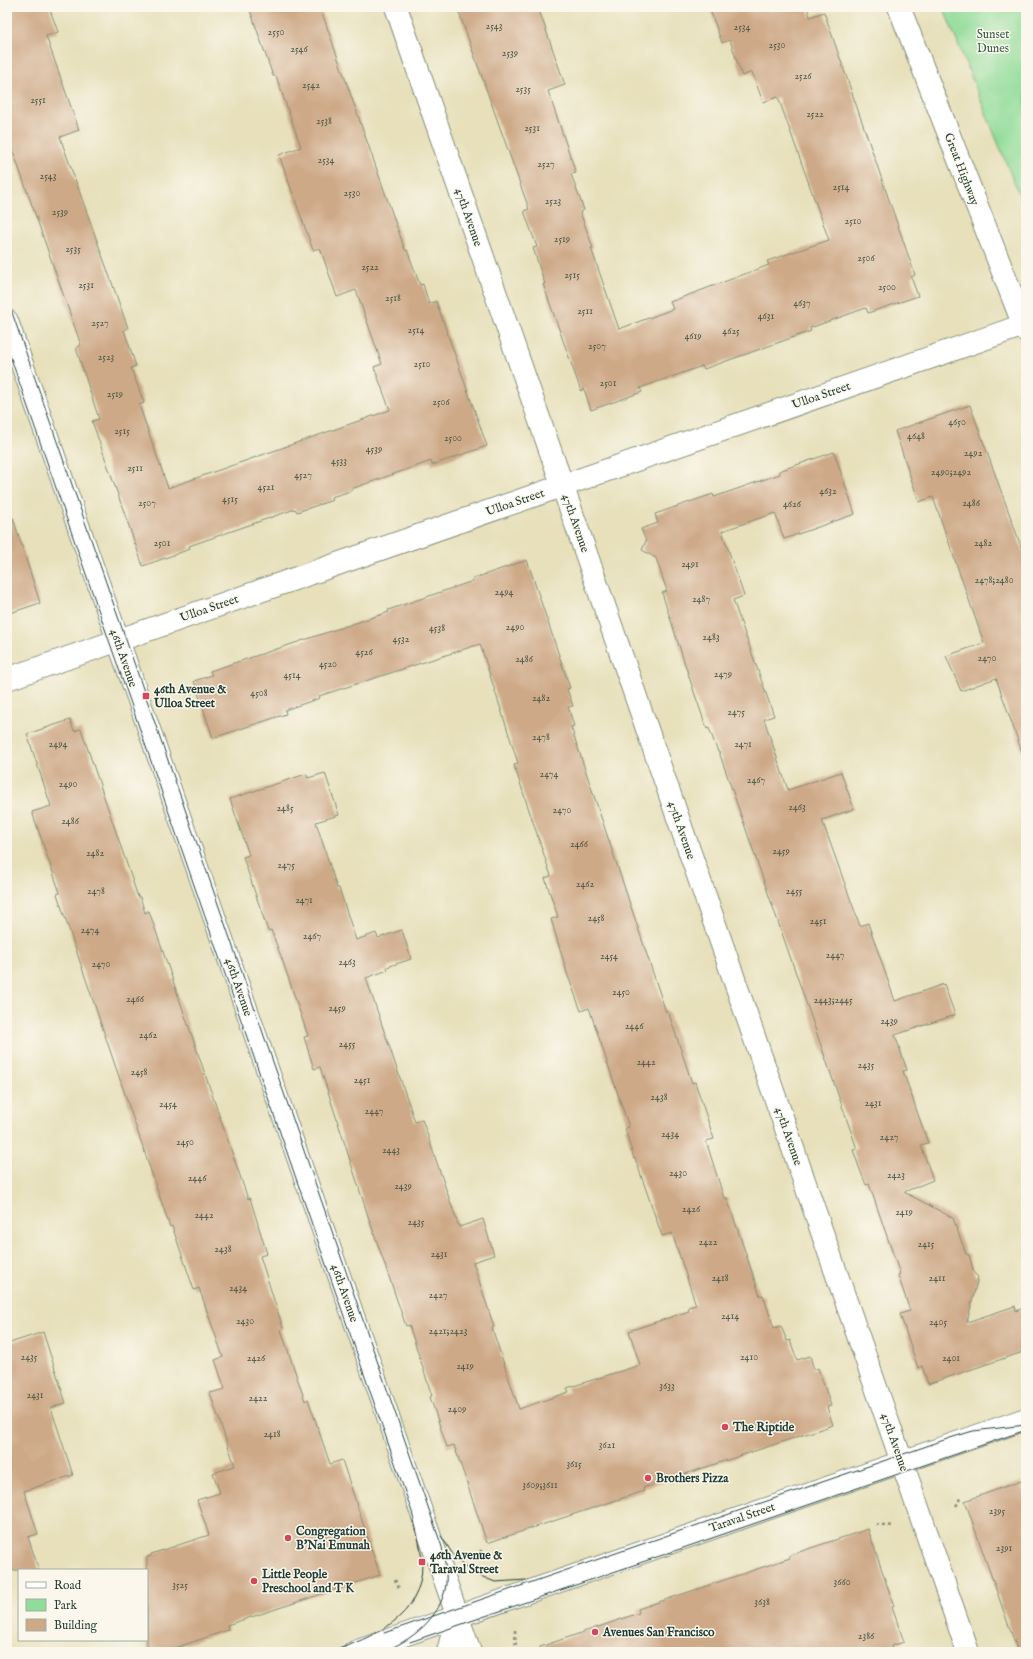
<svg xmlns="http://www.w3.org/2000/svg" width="1033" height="1659" font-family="'IM FELL English',serif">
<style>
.green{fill:#91dc99;stroke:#588c66}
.building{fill:#cea987}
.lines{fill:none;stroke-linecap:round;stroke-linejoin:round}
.minor-casing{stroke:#838e78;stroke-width:24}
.tertiary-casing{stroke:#838e78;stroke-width:24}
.path{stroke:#838e78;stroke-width:2.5;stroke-dasharray:3 3;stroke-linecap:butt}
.minor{stroke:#fff;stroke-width:22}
.tertiary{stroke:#fff;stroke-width:22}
.tram{stroke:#1f3d34;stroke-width:1}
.poi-dot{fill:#d1495b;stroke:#fbf7ec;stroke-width:1.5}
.labels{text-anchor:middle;stroke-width:3;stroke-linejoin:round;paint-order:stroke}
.number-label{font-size:10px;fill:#4b5849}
.park-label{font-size:12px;fill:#365d48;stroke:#fbf7ec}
.street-label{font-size:12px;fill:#1f3d34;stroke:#fbf7ec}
.poi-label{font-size:12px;font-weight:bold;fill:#1f3d34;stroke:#fbf7ec;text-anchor:start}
</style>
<rect width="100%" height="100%" fill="#fbf7ec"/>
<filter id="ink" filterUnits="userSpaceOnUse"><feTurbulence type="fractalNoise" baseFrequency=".025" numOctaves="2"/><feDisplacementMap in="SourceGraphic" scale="8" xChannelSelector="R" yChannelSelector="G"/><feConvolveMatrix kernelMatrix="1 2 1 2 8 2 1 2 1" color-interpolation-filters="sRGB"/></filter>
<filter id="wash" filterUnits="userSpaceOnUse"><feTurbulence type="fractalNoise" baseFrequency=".012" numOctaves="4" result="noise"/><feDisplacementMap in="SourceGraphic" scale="16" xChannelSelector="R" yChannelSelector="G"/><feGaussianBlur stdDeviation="0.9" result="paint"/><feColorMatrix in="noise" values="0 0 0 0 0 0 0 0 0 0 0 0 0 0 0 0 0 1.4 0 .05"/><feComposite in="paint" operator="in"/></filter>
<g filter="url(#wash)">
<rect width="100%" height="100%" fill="#e7e0bb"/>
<path class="green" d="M943,7H1026V212Z"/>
<g id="blocks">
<path class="building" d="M7,7H49L58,32L46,36L79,130L60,137L128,328L124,330L136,366L131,368L144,403L139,405L168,488L390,410L374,367L382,364L356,290L337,297L320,248L313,250L279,155L301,147L276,76H273L249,7H320L405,250H407L420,285L423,284L429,304L436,301L487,446L432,465L431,461L351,489V491L331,497L333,500L297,512L295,509L189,546L190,549L143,566L92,421L99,419L76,348L81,345L7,134Z
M457,7H538L565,85L548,91L576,173L571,174L584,210L580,212L593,248H591L619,329L673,309L670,302L769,265L767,261L829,240L778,97L763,102L752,72L742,76L730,40L722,43L709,7H807L810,17L824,12L915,275L911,277L918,296L868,313L866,308L810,328L811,331L704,369L702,366L640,388L642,392L591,410L584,389L581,391L543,284H545L533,248L537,247L524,211L529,209Z
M970,405L1026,560V751L1022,752L996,678L961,691L946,656L984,643L933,497L919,502L895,431Z
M834,452L855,514L784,539L775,513L722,531L744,596L733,600L774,716L764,719L788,790L841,772L854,809L822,820L860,926L868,923L895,1001L944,984L955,1015L895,1035L907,1070L903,1071L928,1143L921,1145L933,1180L904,1192L953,1218L966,1254L969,1255L974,1273L978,1277L967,1322L1015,1306L1016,1311L1026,1307V1351L928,1384L922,1366L918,1368L900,1314L910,1311L898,1275L900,1274L869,1184L866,1185L859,1167L853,1150L857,1149L719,752H718L709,728L707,729L694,692L662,593L667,591L656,558L642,550L646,541L641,529L658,523L655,514L713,494L714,497L780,474L779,471Z
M13,518L40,603L7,614V519Z
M527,560L570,688L567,689L573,706L568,707L574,726L571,727L666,1012L668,1011L692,1083L695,1082L714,1139L706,1141L724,1198H727L760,1296L763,1295L774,1328L781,1326L787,1341L790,1340L797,1360L810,1356L814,1370L818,1368L831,1406L827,1407L833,1425L643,1488L644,1491L487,1543L454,1445L447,1447L430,1397L432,1396L409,1325L406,1326L368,1216L320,1067L314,1069L304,1037L308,1036L282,959L271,930L268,931L243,857L249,855L230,799L306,774L308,778L325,773L339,815L316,822L337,888H339L356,940L376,933L378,938L402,930L411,959L387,967L388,970L366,978L415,1122L422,1119L459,1227L483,1219L494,1255L473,1262L494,1327L492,1328L519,1409L569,1392L567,1388L640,1365L629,1331L689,1311L688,1307L696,1305L672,1233L662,1236L635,1158L634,1159L625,1128L629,1127L589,1008L581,1011L568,976L551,919L558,917L545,878L551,876L514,765L518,763L480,644L319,696L320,698L285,710L286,714L213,738L194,681L212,675L210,671L389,612L388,610L473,581L472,579Z
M70,720L74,731L81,729L138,897H140L145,913L149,911L248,1199L250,1198L267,1254L260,1256L283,1328L281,1330L305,1401L308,1399L330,1464L342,1460L380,1575L227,1625L228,1630L163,1652H147V1557L151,1556V1554L209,1535L197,1500L220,1493L213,1473L235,1466L210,1393L225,1389L215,1360L223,1357L199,1288L194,1290L172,1226L170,1227L57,894L60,893L32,812L51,806L27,734Z
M43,1332L66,1403L51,1408L73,1475L24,1491L38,1534L28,1537L39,1570H7V1344Z
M1021,1481L1026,1496V1652H1018L965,1501Z
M868,1529L894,1606L892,1607L904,1642L891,1646L893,1652H540V1647L639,1613L638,1609L790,1558V1555Z"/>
</g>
</g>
<g filter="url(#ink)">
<use href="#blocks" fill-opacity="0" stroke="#838e78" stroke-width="1"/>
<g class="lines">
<g class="minor-casing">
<path id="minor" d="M396,7L968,1652
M7,321L470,1652
M7,679L1024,325"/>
</g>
<g class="tertiary-casing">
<path id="tertiary" d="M899,7L1026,331
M355,1652L1026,1419
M448,1652L457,1616"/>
</g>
<path class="path" d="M956,1506L962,1497
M876,1524L892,1526
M480,1550L486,1558
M395,1580L399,1588
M515,1630L516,1652"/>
<use href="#minor" class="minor"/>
<use href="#tertiary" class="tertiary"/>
<path class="tram" d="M7,298L442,1547C444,1559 447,1571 446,1584C442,1617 411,1642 381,1652
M7,347L412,1512C416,1529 421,1546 422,1563C423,1618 373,1637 330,1652
M441,1536L456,1559L471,1572L495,1582L526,1580
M384,1633L950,1438L973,1431L1026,1425
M410,1642L1026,1430"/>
</g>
</g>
<g class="poi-dot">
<rect x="142" y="692" width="8" height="8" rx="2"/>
<circle cx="725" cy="1427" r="4"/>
<circle cx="648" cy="1478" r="4"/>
<circle cx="288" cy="1538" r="4"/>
<rect x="418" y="1558" width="8" height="8" rx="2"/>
<circle cx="254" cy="1581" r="4"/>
<circle cx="595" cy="1632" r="4"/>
</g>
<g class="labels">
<g class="number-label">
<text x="494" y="29">2543</text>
<text x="742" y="30">2534</text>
<text x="276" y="35">2550</text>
<text x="777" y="48">2530</text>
<text x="299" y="52">2546</text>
<text x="510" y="56">2539</text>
<text x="803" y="79">2526</text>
<text x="311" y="88">2542</text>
<text x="523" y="92">2535</text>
<text x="38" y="103">2551</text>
<text x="815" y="117">2522</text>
<text x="324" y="124">2538</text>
<text x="532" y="131">2531</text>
<text x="326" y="163">2534</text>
<text x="546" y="167">2527</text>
<text x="48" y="179">2543</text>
<text x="841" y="190">2514</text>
<text x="352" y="196">2530</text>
<text x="553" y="204">2523</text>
<text x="60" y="215">2539</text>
<text x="853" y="224">2510</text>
<text x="562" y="242">2519</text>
<text x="73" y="252">2535</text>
<text x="866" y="261">2506</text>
<text x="370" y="270">2522</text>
<text x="572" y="278">2515</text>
<text x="86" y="288">2531</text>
<text x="887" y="290">2500</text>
<text x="393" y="301">2518</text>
<text x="802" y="306">4637</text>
<text x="585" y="314">2511</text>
<text x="766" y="319">4631</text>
<text x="100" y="326">2527</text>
<text x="416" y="333">2514</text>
<text x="731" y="334">4625</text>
<text x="693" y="339">4619</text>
<text x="597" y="349">2507</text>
<text x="106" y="360">2523</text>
<text x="422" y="367">2510</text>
<text x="608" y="386">2501</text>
<text x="115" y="397">2519</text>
<text x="441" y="405">2506</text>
<text x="957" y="425">4650</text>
<text x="122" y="434">2515</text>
<text x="916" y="439">4648</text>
<text x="453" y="441">2500</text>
<text x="374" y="452">4539</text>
<text x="973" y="456">2492</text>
<text x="339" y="464">4533</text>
<text x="135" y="471">2511</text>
<text x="951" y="475">2490;2492</text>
<text x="303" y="478">4527</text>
<text x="266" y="490">4521</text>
<text x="828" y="494">4632</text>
<text x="230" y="502">4515</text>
<text x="147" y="506">2507</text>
<text x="971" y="506">2486</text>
<text x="792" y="507">4626</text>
<text x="162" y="546">2501</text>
<text x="983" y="546">2482</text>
<text x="690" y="567">2491</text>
<text x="994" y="583">2478;2480</text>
<text x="504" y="595">2494</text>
<text x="701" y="602">2487</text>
<text x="515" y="630">2490</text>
<text x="437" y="631">4538</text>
<text x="711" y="640">2483</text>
<text x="401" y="642">4532</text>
<text x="364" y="655">4526</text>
<text x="987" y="661">2470</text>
<text x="524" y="662">2486</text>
<text x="328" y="667">4520</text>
<text x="723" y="677">2479</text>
<text x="292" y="678">4514</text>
<text x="259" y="696">4508</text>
<text x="541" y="701">2482</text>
<text x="736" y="715">2475</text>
<text x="541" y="740">2478</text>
<text x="58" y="747">2494</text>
<text x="743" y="747">2471</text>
<text x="549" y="777">2474</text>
<text x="756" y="783">2467</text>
<text x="68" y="787">2490</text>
<text x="797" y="810">2463</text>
<text x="285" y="811">2485</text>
<text x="562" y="813">2470</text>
<text x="70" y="824">2486</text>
<text x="579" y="847">2466</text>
<text x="781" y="854">2459</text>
<text x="95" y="856">2482</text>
<text x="286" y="868">2475</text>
<text x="585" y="887">2462</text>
<text x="96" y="894">2478</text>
<text x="794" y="894">2455</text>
<text x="304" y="903">2471</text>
<text x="596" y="921">2458</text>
<text x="818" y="924">2451</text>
<text x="90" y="933">2474</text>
<text x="312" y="939">2467</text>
<text x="835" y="958">2447</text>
<text x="609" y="959">2454</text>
<text x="347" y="965">2463</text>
<text x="101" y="967">2470</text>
<text x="621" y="995">2450</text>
<text x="135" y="1002">2466</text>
<text x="833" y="1003">2443;2445</text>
<text x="337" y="1011">2459</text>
<text x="889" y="1024">2439</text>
<text x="634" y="1029">2446</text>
<text x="148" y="1038">2462</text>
<text x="347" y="1047">2455</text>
<text x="646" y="1065">2442</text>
<text x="866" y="1068">2435</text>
<text x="139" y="1075">2458</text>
<text x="362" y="1083">2451</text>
<text x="659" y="1100">2438</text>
<text x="873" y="1106">2431</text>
<text x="168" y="1107">2454</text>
<text x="374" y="1114">2447</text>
<text x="670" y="1137">2434</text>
<text x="889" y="1140">2427</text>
<text x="185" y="1145">2450</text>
<text x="391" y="1153">2443</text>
<text x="678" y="1176">2430</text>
<text x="896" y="1178">2423</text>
<text x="197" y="1181">2446</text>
<text x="403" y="1189">2439</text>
<text x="691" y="1212">2426</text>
<text x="904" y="1215">2419</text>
<text x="204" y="1218">2442</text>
<text x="416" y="1225">2435</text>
<text x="708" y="1245">2422</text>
<text x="926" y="1247">2415</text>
<text x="223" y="1252">2438</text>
<text x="439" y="1257">2431</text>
<text x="720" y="1281">2418</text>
<text x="937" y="1281">2411</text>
<text x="238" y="1291">2434</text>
<text x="438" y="1298">2427</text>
<text x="730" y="1319">2414</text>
<text x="245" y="1324">2430</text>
<text x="938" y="1325">2405</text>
<text x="448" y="1334">2421;2423</text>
<text x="29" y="1360">2435</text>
<text x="749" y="1360">2410</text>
<text x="256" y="1361">2426</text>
<text x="951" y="1361">2401</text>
<text x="465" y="1369">2419</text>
<text x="667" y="1389">3633</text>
<text x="35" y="1398">2431</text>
<text x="258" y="1401">2422</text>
<text x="457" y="1412">2409</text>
<text x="272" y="1437">2418</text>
<text x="607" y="1448">3621</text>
<text x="574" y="1467">3615</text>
<text x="540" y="1488">3609;3611</text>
<text x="997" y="1514">2395</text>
<text x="1004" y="1551">2391</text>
<text x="842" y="1585">3660</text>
<text x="180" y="1588">3525</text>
<text x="762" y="1605">3638</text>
<text x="866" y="1639">2386</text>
</g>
<g class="park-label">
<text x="993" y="38">Sunset<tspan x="993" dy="14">Dunes</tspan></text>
</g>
<g class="street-label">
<text transform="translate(962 169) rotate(69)" y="4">Great Highway</text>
<text transform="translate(469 217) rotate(71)" y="4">47th Avenue</text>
<text transform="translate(821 395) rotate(-19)" y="4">Ulloa Street</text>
<text transform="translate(515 502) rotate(-19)" y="4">Ulloa Street</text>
<text transform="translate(576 523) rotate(71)" y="4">47th Avenue</text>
<text transform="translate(209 608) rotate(-19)" y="4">Ulloa Street</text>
<text transform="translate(124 658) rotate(71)" y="4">46th Avenue</text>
<text transform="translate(682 830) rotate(71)" y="4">47th Avenue</text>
<text transform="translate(239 987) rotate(71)" y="4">46th Avenue</text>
<text transform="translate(789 1136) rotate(71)" y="4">47th Avenue</text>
<text transform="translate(345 1293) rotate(71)" y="4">46th Avenue</text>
<text transform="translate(895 1442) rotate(71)" y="4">47th Avenue</text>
<text transform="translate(742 1517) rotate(-19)" y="4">Taraval Street</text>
</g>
<g class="poi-label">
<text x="154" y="693">46th Avenue &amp;<tspan x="154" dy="14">Ulloa Street</tspan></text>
<text x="733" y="1431">The Riptide</text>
<text x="656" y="1482">Brothers Pizza</text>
<text x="296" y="1535">Congregation<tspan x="296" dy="14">B'Nai Emunah</tspan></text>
<text x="430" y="1559">46th Avenue &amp;<tspan x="430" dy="14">Taraval Street</tspan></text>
<text x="262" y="1578">Little People<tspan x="262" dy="14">Preschool and T K</tspan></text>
<text x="603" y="1636">Avenues San Francisco</text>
</g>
</g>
<rect width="1033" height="1659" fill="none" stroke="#fbf7ec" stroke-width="24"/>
<rect x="18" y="1569" width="130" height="72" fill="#fbf7ec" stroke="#a3ada2"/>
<rect x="26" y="1582" width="20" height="6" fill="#ffffff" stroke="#a3ada2"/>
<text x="54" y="1589" font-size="12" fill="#1f3d34">Road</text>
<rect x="26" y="1599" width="20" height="12" fill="#91dc99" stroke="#a3ada2"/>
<text x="54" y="1609" font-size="12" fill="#1f3d34">Park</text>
<rect x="26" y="1619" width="20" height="12" fill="#cea987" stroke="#a3ada2"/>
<text x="54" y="1629" font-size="12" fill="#1f3d34">Building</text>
</svg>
